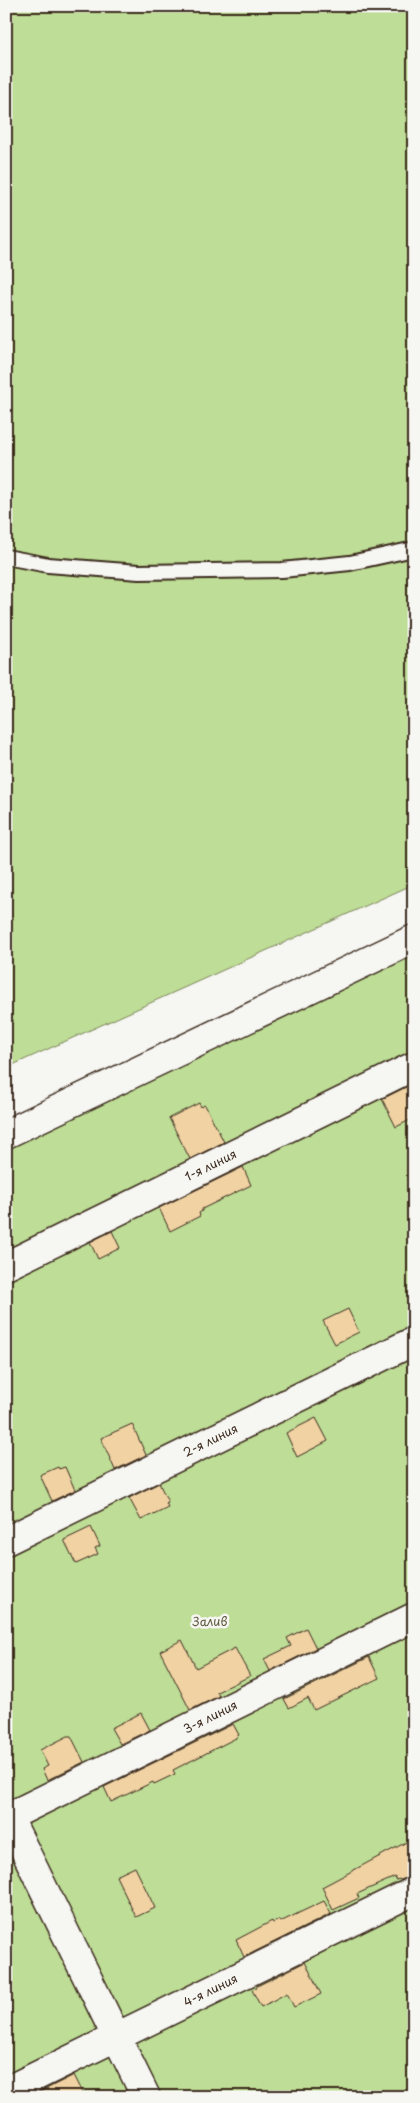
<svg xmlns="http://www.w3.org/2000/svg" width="420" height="2103" font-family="'Playpen Sans',sans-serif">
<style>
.green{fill:#bedd96;stroke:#7c845a}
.building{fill:#f0d2a3;stroke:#3b2a1e}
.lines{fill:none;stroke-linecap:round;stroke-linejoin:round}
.service-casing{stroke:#3b2a1e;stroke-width:18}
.minor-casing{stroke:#3b2a1e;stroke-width:31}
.service{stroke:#f6f6f2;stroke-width:14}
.minor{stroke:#f6f6f2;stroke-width:28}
.labels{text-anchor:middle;stroke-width:5;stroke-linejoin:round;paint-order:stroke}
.street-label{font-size:12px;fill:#3b2a1e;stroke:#f6f6f2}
.park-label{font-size:12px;fill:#5c573c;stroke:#f6f6f2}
</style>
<rect width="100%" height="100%" fill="#f6f6f2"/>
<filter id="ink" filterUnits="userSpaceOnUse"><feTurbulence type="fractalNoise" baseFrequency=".02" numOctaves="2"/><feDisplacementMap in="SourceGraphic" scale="10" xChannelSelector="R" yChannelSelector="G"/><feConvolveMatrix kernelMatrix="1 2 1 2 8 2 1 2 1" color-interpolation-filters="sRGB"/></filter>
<g filter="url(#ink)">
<path class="green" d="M6,6H414V884L6,1068Z
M414,953V2097H6V1147Z"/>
<path class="building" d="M408,1086L414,1098V1118L396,1127L382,1099Z
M199,1103L201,1107L205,1105L224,1142L190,1159L169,1118Z
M243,1167L251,1185L202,1209V1211L199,1213L200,1216L170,1231L159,1208Z
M112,1231L120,1248L98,1259L90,1242Z
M348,1309L359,1332L335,1344L323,1321Z
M316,1418L328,1441L297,1457L286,1433Z
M132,1424L146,1455L115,1470L101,1438Z
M58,1467L59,1469L65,1467L75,1490L52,1501L40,1475Z
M159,1483L168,1502L166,1503L168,1507L141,1520L129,1498Z
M91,1527L100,1546L95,1548L98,1554L76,1564L64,1540Z
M306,1628L316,1648L270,1671L264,1659L291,1646L287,1638Z
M182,1640L196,1668L235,1648L250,1676L217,1692L219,1696L190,1710L160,1651Z
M369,1657L379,1678L314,1710L308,1698L289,1708L284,1699Z
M141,1713L150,1730L120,1744L111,1728Z
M233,1724L239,1735L236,1737V1738L173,1770L175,1774L154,1784L153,1782L111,1802L104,1787Z
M68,1736H71L84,1762L47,1780L42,1769L48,1766L40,1750Z
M414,1838V1876L400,1880L399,1879L396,1880L395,1877L357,1894L359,1898L333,1910L322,1887Z
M135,1867L155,1908L136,1917L116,1876Z
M324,1901L331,1914L244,1957L236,1940L272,1921L273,1923L279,1920L280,1922Z
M305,1962L321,1994L294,2007L287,1993L261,2007L252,1990L257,1987V1986Z
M74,2075L85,2097H30Z"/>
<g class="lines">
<g class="service-casing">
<path id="service" d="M6,557L48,565L139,572L282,570L350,563L414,549"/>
</g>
<g class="minor-casing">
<g id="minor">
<path d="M6,1134L414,939"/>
<path id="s1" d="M6,1266L414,1066"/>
<path id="s2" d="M6,1541L414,1341"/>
<path d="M6,1812L146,2097"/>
<path id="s3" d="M6,1818L414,1617"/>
<path id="s4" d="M6,2091L414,1891"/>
</g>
</g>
<use href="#service" class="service"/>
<use href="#minor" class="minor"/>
</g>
</g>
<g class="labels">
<g class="street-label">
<text dy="4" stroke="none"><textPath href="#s1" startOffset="228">1-я линия</textPath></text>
<text dy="4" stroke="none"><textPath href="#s2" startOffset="228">2-я линия</textPath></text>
<text dy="4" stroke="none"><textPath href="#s3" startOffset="228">3-я линия</textPath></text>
<text dy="4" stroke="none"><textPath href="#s4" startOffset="228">4-я линия</textPath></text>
</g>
<g class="park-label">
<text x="210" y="1626">Залив</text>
</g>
</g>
<rect width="420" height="2103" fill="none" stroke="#f6f6f2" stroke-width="25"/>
<rect x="12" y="12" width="395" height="2078" fill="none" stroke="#3b2a1e" stroke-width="2" filter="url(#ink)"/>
</svg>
